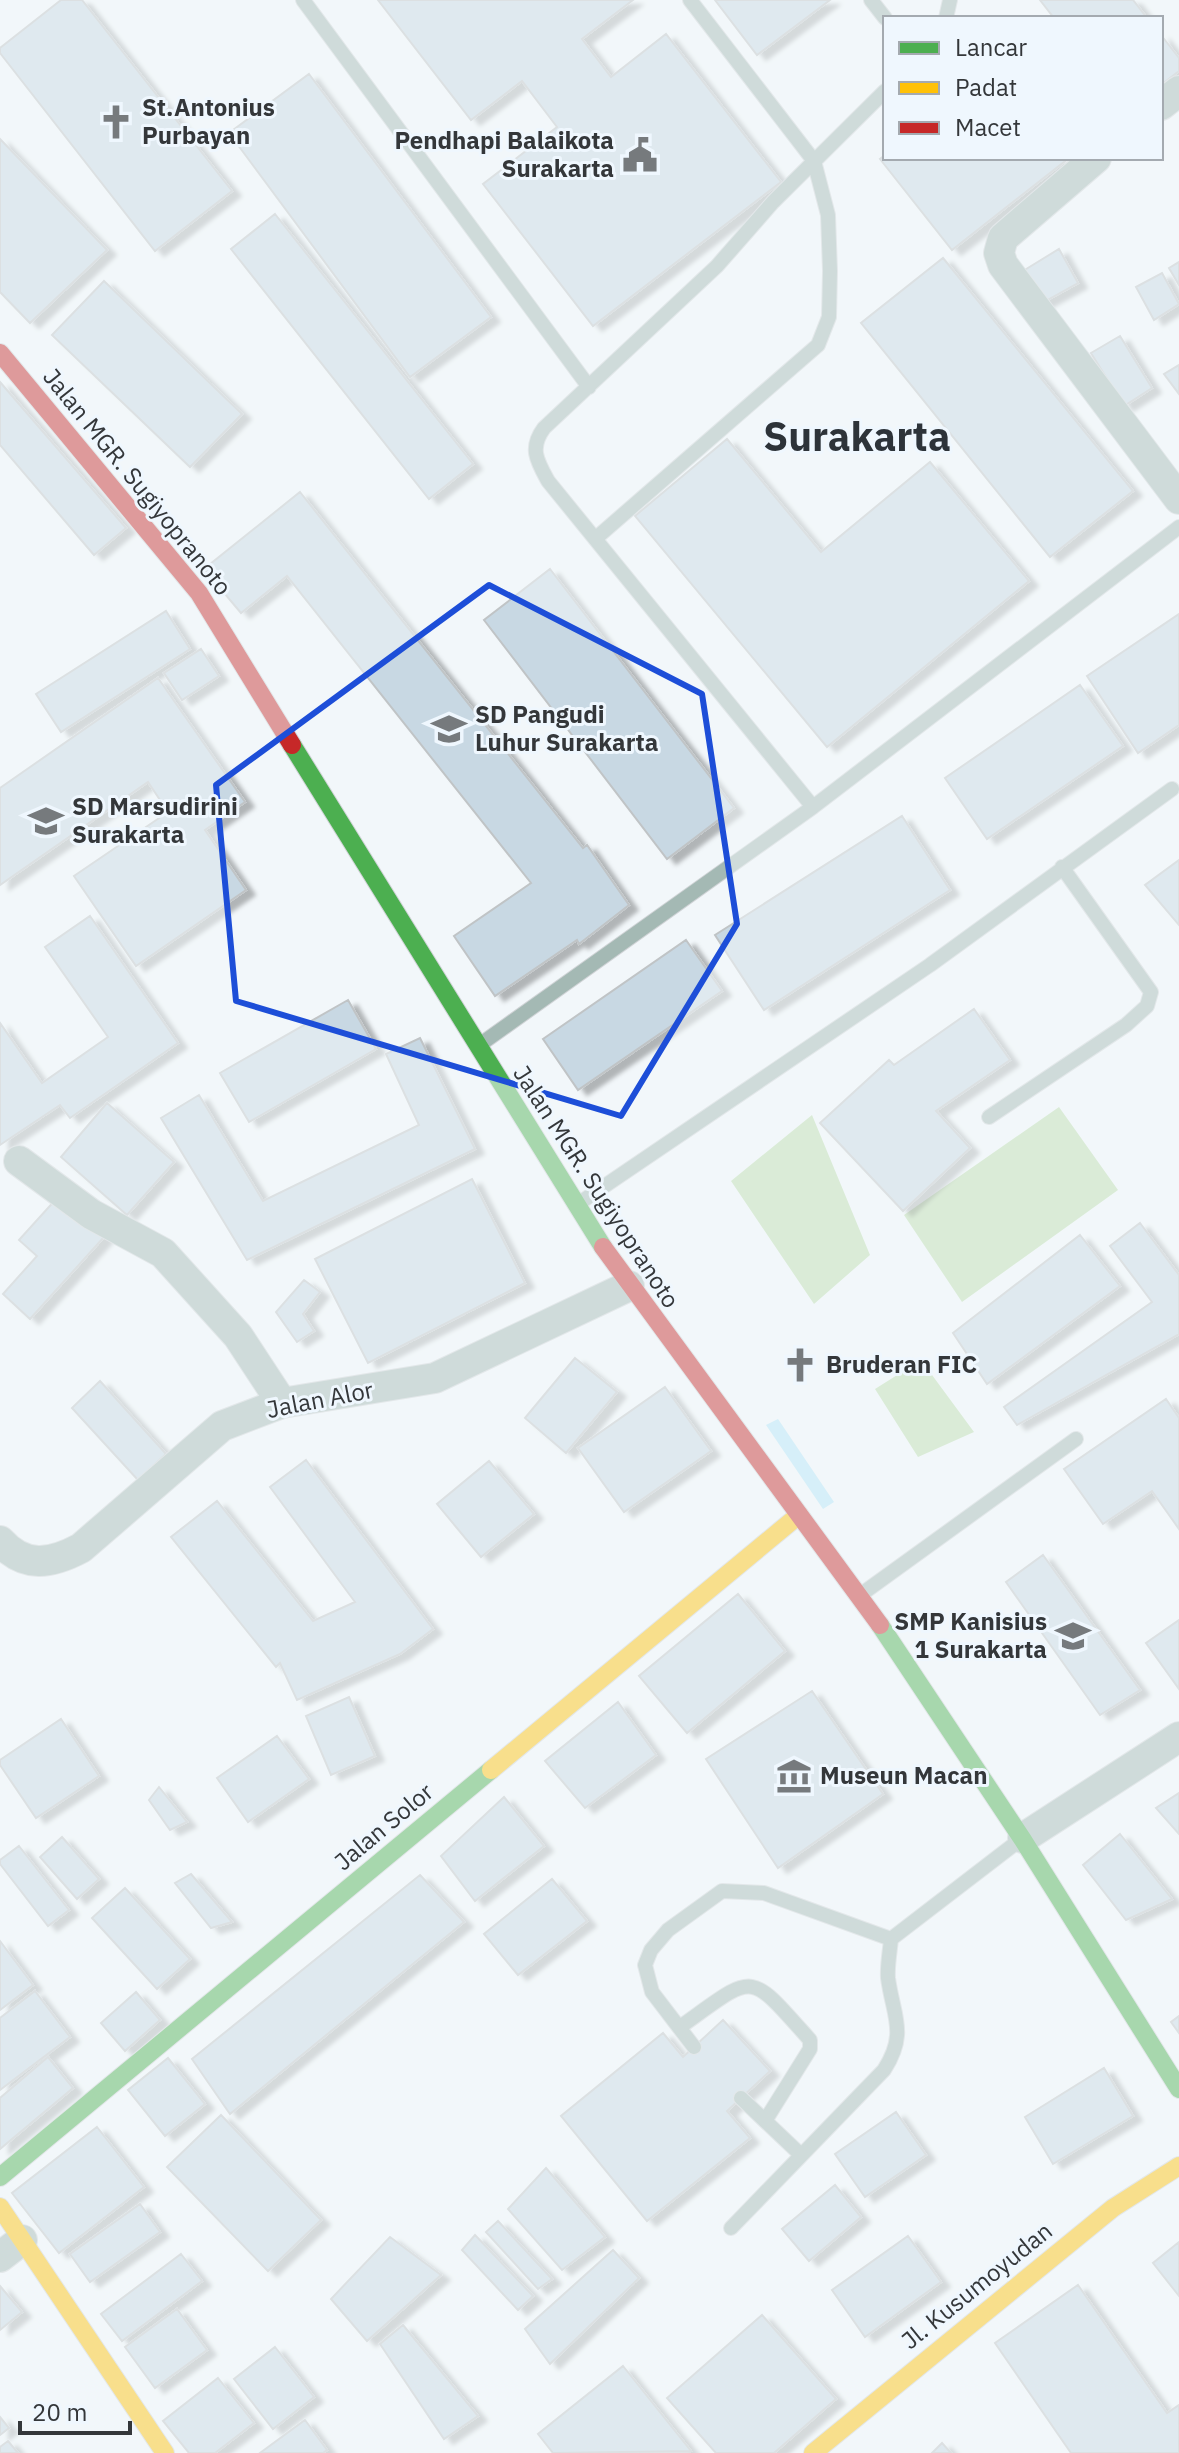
<svg xmlns="http://www.w3.org/2000/svg" width="1179" height="2453" font-family="'IBM Plex Sans',sans-serif">
<style>
.forest{fill:#bddcae}
.water{fill:#b4e4f8}
.building{fill:#c8d8e3;stroke:#c0c4c6;stroke-width:2;filter:url(#shadow)}
.lines{fill:none;stroke-linecap:round;stroke-linejoin:round}
.lane-casing{stroke:#d1d4d7;stroke-width:16}
.street-casing{stroke:#d1d4d7;stroke-width:32}
.fast-casing{stroke:#d1d4d7;stroke-width:20}
.slow-casing{stroke:#d1d4d7;stroke-width:20}
.jam-casing{stroke:#d1d4d7;stroke-width:20}
.lane{stroke:#a4b9b4;stroke-width:14}
.street{stroke:#a4b9b4;stroke-width:30}
.fast{stroke:#4caf50;stroke-width:18}
.slow{stroke:#ffc107;stroke-width:18}
.jam{stroke:#c62828;stroke-width:18}
.marked{fill:none;stroke:#1d4ed8;stroke-width:6;stroke-linejoin:round}
.labels{text-anchor:middle;stroke-width:6;stroke-linejoin:round;paint-order:stroke}
.poi-label{font-size:24px;font-weight:bold;fill:#34373a;stroke:#eff7fe;text-anchor:start}
.street-label{font-size:24px;fill:#34373a;stroke:#eff7fe}
.town-label{font-size:40px;font-weight:bold;fill:#2d3339;stroke:#eff7fe}
</style>
<defs>
<filter id="shadow"><feDropShadow dx="9" dy="5" stdDeviation="2" flood-color="#0004"/></filter>
</defs>
<rect width="100%" height="100%" fill="#f2f7fa"/>
<path class="forest" d="M1059,1107L1118,1190L962,1302L904,1215Z
M812,1115L870,1255L814,1304L731,1181Z
M921,1360L974,1432L918,1457L875,1389Z"/>
<path class="water" d="M778,1419L834,1502L823,1509L766,1425Z"/>
<path class="building" d="M61,0H82L232,191L155,251L0,53V48Z
M378,0H633L582,39L611,77L666,34L781,182L593,326L483,184L557,127L522,81L471,120Z
M715,0H830L757,55Z
M1040,0H1133L1147,18H1054Z
M1161,35L1179,58V71L1161,85Z
M309,74L491,317L410,377L229,133Z
M0,139L107,250L30,323L0,292Z
M885,155V158H1069L952,250L880,159Z
M275,214L473,464L429,499L231,249Z
M1059,249L1078,283L1042,303L1023,271Z
M943,258L1133,491L1050,557L861,323Z
M1179,262V285L1169,268Z
M1162,273L1179,304L1154,320L1136,287Z
M104,281L242,414L190,467L52,335Z
M1120,336L1152,388L1124,406L1091,353Z
M1179,365V394L1164,374Z
M0,382L126,528L94,555L0,445Z
M727,439L821,552L930,462L1029,581L827,747L635,516Z
M300,492L583,848L587,845L629,905L579,944L577,940L495,996L454,936L531,883L287,576L241,613L204,569Z
M550,569L734,808L667,859L484,620Z
M166,611L190,649L61,732L36,694Z
M1179,614V725L1138,753L1087,676Z
M201,649L219,676L182,700L164,673Z
M158,678L245,802L205,830L246,890L136,966L74,876L168,812L148,782L0,885V788Z
M1080,685L1123,746L987,839L945,778Z
M902,816L950,890L764,1010L715,935Z
M1179,860V925L1145,885Z
M90,916L178,1043L70,1118L60,1105L0,1145V1023L42,1083L108,1037L45,947Z
M686,940L722,991L578,1090L543,1039Z
M348,1000L376,1049L249,1122L220,1073Z
M974,1009L1010,1060L936,1111L970,1148L903,1211L820,1123L889,1060L894,1065Z
M420,1038L475,1149L247,1260L161,1118L199,1095L263,1201L419,1125L386,1054Z
M107,1103L174,1162L127,1215L61,1157Z
M472,1179L525,1283L368,1363L315,1259Z
M58,1197L104,1237L30,1319L3,1294L37,1256L19,1240Z
M1140,1223L1179,1275V1334L1017,1425L1004,1407L1152,1302L1110,1246Z
M1080,1235L1120,1286L987,1384L953,1333Z
M304,1280L320,1292L303,1314L314,1331L297,1342L276,1312Z
M575,1358L617,1392L566,1453L525,1418Z
M100,1381L166,1454L138,1480L72,1408Z
M665,1387L711,1451L624,1512L578,1448Z
M1166,1399L1179,1418V1529L1152,1491L1103,1524L1064,1469Z
M306,1460L433,1629L400,1654L297,1700L280,1663L276,1667L171,1537L217,1501L313,1621L355,1602L270,1487Z
M489,1461L534,1514L481,1557L437,1504Z
M1043,1555L1140,1690L1100,1715L1006,1582Z
M738,1594L785,1651L687,1733L639,1676Z
M1179,1620V1689L1146,1643Z
M812,1691L883,1794L778,1868L706,1759Z
M349,1697L375,1756L331,1775L306,1716Z
M618,1702L656,1755L585,1808L545,1761Z
M61,1719L99,1776L36,1818L0,1765V1760Z
M277,1736L309,1779L248,1822L217,1778Z
M159,1787L187,1822L170,1830L149,1800Z
M1179,1793V1834L1156,1808Z
M504,1797L544,1846L475,1901L441,1856Z
M1120,1834L1172,1899L1126,1920L1083,1865Z
M62,1837L99,1879L77,1899L40,1857Z
M19,1846L69,1910L48,1926L0,1864V1860Z
M191,1874L232,1922L211,1928L175,1883Z
M420,1875L464,1922L230,2114L192,2059Z
M552,1879L587,1921L518,1975L484,1934Z
M125,1888L190,1959L157,1989L92,1918Z
M0,1941L33,1985L0,2010Z
M35,1991L70,2037L0,2090V2018Z
M136,1992L160,2020L125,2051L101,2023Z
M1179,2016V2033L1171,2022Z
M723,2020L770,2071L727,2111L750,2138L647,2221L561,2116L663,2033L683,2057Z
M48,2057L73,2088L0,2149V2098Z
M168,2058L205,2104L165,2136L128,2090Z
M1104,2068L1133,2116L1053,2164L1025,2117Z
M896,2112L926,2155L865,2197L835,2154Z
M221,2115L321,2220L268,2271L167,2167Z
M97,2127L144,2187L59,2253L12,2193Z
M546,2168L605,2237L562,2270L508,2209Z
M835,2185L861,2217L809,2261L782,2229Z
M140,2204L160,2232L90,2282L70,2254Z
M498,2221L552,2279L538,2289L486,2232Z
M475,2235L533,2296L518,2310L462,2250Z
M908,2236L941,2282L865,2337L832,2290Z
M390,2237L441,2275L367,2341L331,2299Z
M1179,2242V2296L1153,2263Z
M613,2250L639,2278L550,2364L525,2329Z
M181,2254L202,2281L122,2341L101,2314Z
M1078,2285L1167,2413L1179,2405V2453H1071L995,2343Z
M0,2286L22,2312L0,2330Z
M177,2309L207,2350L155,2388L125,2347Z
M762,2315L836,2399L774,2453H716L667,2398Z
M403,2325L478,2416L444,2439L380,2344Z
M275,2347L314,2397L273,2429L234,2379Z
M623,2366L691,2451L553,2453L538,2434Z
M218,2378L254,2423L215,2453H189L163,2421Z
M0,2417L9,2428L0,2435Z
M305,2420L327,2450L323,2453H260Z
M8,2441L18,2453H0V2447Z
M942,2443L951,2453H932Z"/>
<g class="lines">
<g class="lane-casing">
<path id="lane" d="M303,0L589,387
M871,0L885,18
M946,18L950,0
M595,539L818,345L829,317L830,271L828,215L814,161L690,0
M813,807L548,481C537,461 529,448 544,428L717,266L773,202L885,91
M478,1046L813,807L1179,527
M989,1117L1126,1025L1147,1006L1151,992L1062,867
M578,1204L930,965L1172,789
M863,1593L1076,1439
M680,2027C756,1973 747,1969 810,2040V2049L765,2121
M694,2047L652,1992L645,1965L651,1950L668,1930L722,1891L764,1893L891,1939
M741,2098L801,2155
M731,2228L884,2070C908,2033 893,2016 888,1978C887,1966 890,1951 891,1939L1021,1839"/>
</g>
<g class="street-casing">
<path id="street" d="M1161,105L1179,91
M1096,158L1003,238L999,253L1003,265L1179,499
M19,1161L91,1214L163,1253L238,1336L282,1403
M0,1541C25,1569 51,1564 81,1548L222,1426L282,1403L435,1378L629,1286
M1023,1838L1179,1737
M0,2257L22,2240"/>
</g>
<g class="fast-casing">
<path id="fast" d="M292,745L603,1247
M880,1625L1023,1840L1179,2089
M0,2177L491,1770"/>
</g>
<g class="slow-casing">
<path id="slow" d="M491,1770L799,1515
M0,2207L165,2453
M813,2453L1113,2208L1179,2166"/>
</g>
<g class="jam-casing">
<path id="jam" d="M0,353L199,593L292,745
M603,1247L880,1625"/>
</g>
<use href="#lane" class="lane"/>
<use href="#street" class="street"/>
<use href="#fast" class="fast"/>
<use href="#slow" class="slow"/>
<use href="#jam" class="jam"/>
</g>
<path d="M0 0H1179V2453H0ZM489,585L702,694L737,924L621,1116L236,1001L216,785Z" fill="#f2f7fa" fill-opacity=".55" fill-rule="evenodd"/>
<path class="marked" d="M489,585L702,694L737,924L621,1116L236,1001L216,785Z"/>
<defs>
<g id="church-bare" transform="scale(2.76)"><path d="M-1.2-6h2.4v3.5h3.3v2.4h-3.3V6h-2.4V-.1h-3.3v-2.4h3.3Z" fill="#767a7d" stroke="#eff7fe" stroke-width="2.5" paint-order="stroke"/></g>
<g id="civic-bare" transform="scale(2.76)"><path d="M-.6-6.5H3V-4.5H.6V-3L4-1V1h2V6H-6V1h2V-1L-.6-3ZM-1.2 2.5V6h2.4V2.5Z" fill="#767a7d" stroke="#eff7fe" stroke-width="2.5" paint-order="stroke"/></g>
<g id="school-bare" transform="scale(2.76)"><path d="M0-5L7-2L0 1L-7-2ZM-4 1L0 2.5L4 1V4Q0 6-4 4Z" fill="#767a7d" stroke="#eff7fe" stroke-width="2.5" paint-order="stroke"/></g>
<g id="museum-bare" transform="scale(2.76)"><path d="M0-6L6-3V-2H-6V-3ZM-5-1h2V3h-2ZM-1-1h2V3h-2ZM3-1h2V3H3ZM-6 4H6V6H-6Z" fill="#767a7d" stroke="#eff7fe" stroke-width="2.5" paint-order="stroke"/></g>
</defs>
<g fill-rule="evenodd">
<use href="#church-bare" x="116" y="122"/>
<use href="#civic-bare" x="640" y="155"/>
<use href="#school-bare" x="449" y="729"/>
<use href="#school-bare" x="46" y="821"/>
<use href="#church-bare" x="800" y="1365"/>
<use href="#school-bare" x="1073" y="1636"/>
<use href="#museum-bare" x="794" y="1776"/>
</g>
<g class="labels">
<g class="poi-label">
<text x="142" y="116">St.Antonius<tspan x="142" dy="28">Purbayan</tspan></text>
<text x="614" y="149" text-anchor="end">Pendhapi Balaikota<tspan x="614" dy="28">Surakarta</tspan></text>
<text x="475" y="723">SD Pangudi<tspan x="475" dy="28">Luhur Surakarta</tspan></text>
<text x="72" y="815">SD Marsudirini<tspan x="72" dy="28">Surakarta</tspan></text>
<text x="826" y="1373">Bruderan FIC</text>
<text x="1047" y="1630" text-anchor="end">SMP Kanisius<tspan x="1047" dy="28">1 Surakarta</tspan></text>
<text x="820" y="1784">Museun Macan</text>
</g>
<g class="street-label">
<text transform="translate(137 482) rotate(51)" y="8">Jalan MGR. Sugiyopranoto</text>
<text transform="translate(596 1187) rotate(57)" y="8">Jalan MGR. Sugiyopranoto</text>
<text transform="translate(320 1400) rotate(-11)" y="8">Jalan Alor</text>
<text transform="translate(384 1827) rotate(-40)" y="8">Jalan Solor</text>
<text transform="translate(977 2286) rotate(-39)" y="8">Jl. Kusumoyudan</text>
</g>
<g class="town-label">
<text x="857" y="451">Surakarta</text>
</g>
</g>
<rect x="883" y="16" width="280" height="144" fill="#eff7fe" stroke="#a4aab0" stroke-width="2"/>
<rect x="899" y="42" width="40" height="12" fill="#4caf50" stroke="#a4aab0" stroke-width="2"/>
<text x="955" y="56" font-size="24" fill="#34373a">Lancar</text>
<rect x="899" y="82" width="40" height="12" fill="#ffc107" stroke="#a4aab0" stroke-width="2"/>
<text x="955" y="96" font-size="24" fill="#34373a">Padat</text>
<rect x="899" y="122" width="40" height="12" fill="#c62828" stroke="#a4aab0" stroke-width="2"/>
<text x="955" y="136" font-size="24" fill="#34373a">Macet</text>
<path d="M20 2421v12h110v-12" fill="none" stroke="#34373a" stroke-width="4"/>
<text x="32" y="2421" font-size="24" fill="#34373a" stroke="#eff7fe" stroke-width="6" paint-order="stroke">20 m</text>
</svg>
